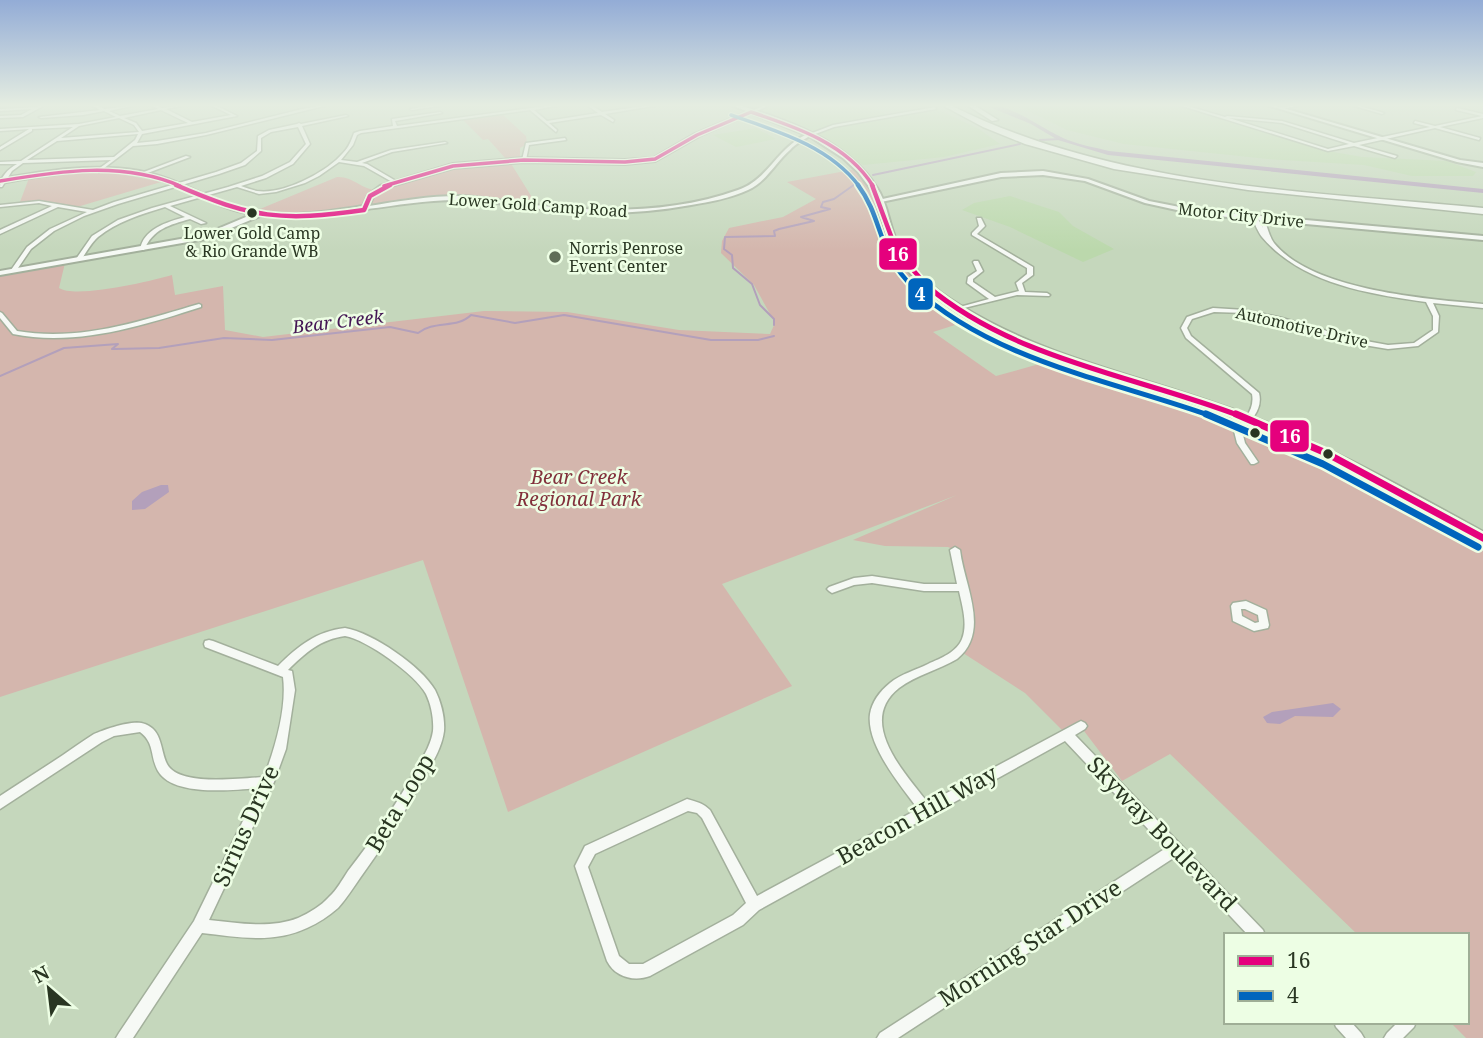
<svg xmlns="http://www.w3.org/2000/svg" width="1483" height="1038" font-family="'Noto Serif',serif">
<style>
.built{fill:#bbd8ac}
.green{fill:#d4b6ad}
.water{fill:#b3a0bb}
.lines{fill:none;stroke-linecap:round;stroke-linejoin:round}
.stream{stroke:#b3a0bb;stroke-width:2}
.river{fill:#b3a0bb;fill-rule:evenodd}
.minor-casing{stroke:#a3b09c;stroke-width:3}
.tertiary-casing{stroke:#a3b09c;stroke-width:4}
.secondary-casing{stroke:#a3b09c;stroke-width:4}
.motorway-casing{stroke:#a3b09c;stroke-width:3}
.minor{fill:#f6f9f5;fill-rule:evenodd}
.tertiary{fill:#f6f9f5;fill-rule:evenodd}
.secondary{fill:#f6f9f5;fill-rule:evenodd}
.motorway{fill:#f6f9f5;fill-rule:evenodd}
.bus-1-far3-casing{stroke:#edfee4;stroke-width:6}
.bus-1-far2-casing{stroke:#edfee4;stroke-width:8}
.bus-1-far1-casing{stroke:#edfee4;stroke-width:10}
.bus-1-casing{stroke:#edfee4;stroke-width:12}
.bus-2-far3-casing{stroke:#edfee4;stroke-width:6}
.bus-2-far2-casing{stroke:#edfee4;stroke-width:8}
.bus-2-far1-casing{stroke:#edfee4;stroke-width:10}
.bus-2-casing{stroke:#edfee4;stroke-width:12}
.bus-1-far3{stroke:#e5007d;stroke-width:3.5}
.bus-1-far2{stroke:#e5007d;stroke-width:4.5}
.bus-1-far1{stroke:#e5007d;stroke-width:5}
.bus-1{stroke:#e5007d;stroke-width:7}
.bus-2-far3{stroke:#0065bd;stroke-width:3.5}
.bus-2-far2{stroke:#0065bd;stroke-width:4.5}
.bus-2-far1{stroke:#0065bd;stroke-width:5}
.bus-2{stroke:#0065bd;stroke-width:7}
.bus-dot{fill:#293622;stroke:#edfee4;stroke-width:2.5}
.poi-dot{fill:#606e58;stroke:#edfee4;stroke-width:2.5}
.labels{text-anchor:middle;stroke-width:5;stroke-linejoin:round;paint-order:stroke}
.far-street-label{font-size:16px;fill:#293622;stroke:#edfee4}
.far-bus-label{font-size:16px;fill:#293622;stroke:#edfee4}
.far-poi-label{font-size:16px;fill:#293622;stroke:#edfee4;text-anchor:start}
.far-water-label{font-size:18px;font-style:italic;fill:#431554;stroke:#edfee4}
.park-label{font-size:19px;font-style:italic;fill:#82303b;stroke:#edfee4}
.near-street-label{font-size:23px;fill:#293622;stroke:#edfee4}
.line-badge{stroke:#edfee4;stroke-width:2.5}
.badge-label{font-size:19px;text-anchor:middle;font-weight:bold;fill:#fff}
</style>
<rect width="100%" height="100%" fill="#c5d7bc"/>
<path class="built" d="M741,105H864L892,117L939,110L979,129L1000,144L944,157L863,165L819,136V133Z
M1016,105H1178L1322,150L1362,157L1447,161L1476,172L1473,176H1412L1364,165L1268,159L1124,144L1067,130Z
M756,128L776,139L736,147L713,135Z
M1010,196L1059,212L1073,226L1114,249L1083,262L1010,227L962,210L974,203Z"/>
<path class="green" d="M502,114L526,136L527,144L520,148V158L506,159L488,139L483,140L463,120Z
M510,162L538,207C501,202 463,197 425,200C370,205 315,220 260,209L337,177C353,176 362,190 377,190L453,166Z
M856,169C881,200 873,207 885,239C901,277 940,299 974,319L933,332L996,376L1050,361L1185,402L1275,436L1314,455L1483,549V1038H1466L1450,1022H1467V935H1358L1170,754L1122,781L1081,727L1066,734L1025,693L960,651L969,633L955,550L948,547L885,546L853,540L957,495L722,584L792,686L508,812L423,560L0,697V275L65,263L59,288C76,299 151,281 172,275L175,295L223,286L225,330L263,337L484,311L567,312L679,330L770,334L775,323L754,285L721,253L722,241L729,228L783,217L816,199L787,182Z
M72,173H116L161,182L77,207L46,202H20L29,178Z"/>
<path class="water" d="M161,485H168L169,492L145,509L132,510V501L142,492Z
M1333,703L1341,709L1333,717L1295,716L1280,724L1267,723L1263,717L1272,712Z"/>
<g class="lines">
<path class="stream" d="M1040,140L1060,139
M873,175L1020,144
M774,325V319L760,305L752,284L733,268L732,255L724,249L725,237L775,236L774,231L779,229L814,221L801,217L830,209L821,207L823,202L834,199L858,182
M0,376L64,348L118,344L112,349H115L159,348L224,338L272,340L390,327L418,333C434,320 457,329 471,315L515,323L564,315L711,340H758L774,336"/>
<path class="river" d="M985,105C1011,104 1038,126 1061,137C1075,144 1093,147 1109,151L1483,189V193L1108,155L1058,140L1031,124Z"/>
<g class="minor-casing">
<path id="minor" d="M40,105H45L23,117L0,118V116L21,115L32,109L0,111V109L36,107Z
M91,105H96L105,109L136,105L109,111L120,116L158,109L151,105H156L162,108L185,105L166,109L192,122L231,115L210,105H215L237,116L142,134L137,143L157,141L206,133L302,109L322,105H328L206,135L157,144L133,146L99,172L97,170L111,160L23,163L12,171L2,187H0C0,177 8,169 17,164H0V162L21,161L73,127L32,129V131L0,150V147L29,129L0,131V129L79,124L116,117L104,111L83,115L41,118L39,117L100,110ZM161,110L188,123L142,131L136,123L124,118ZM119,118L134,125L139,132L61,138L79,126ZM138,134L135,140L114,157L27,160L57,141Z
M435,105H444L412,110L410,109Z
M552,105H561L534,110L547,121L598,113L587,105H591L602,112L651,105H659L605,114L614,120L613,122L601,115L549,123L557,130L556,132L530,110L361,133L357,135L353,145L341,160L357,162L391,150L445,142L447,143L392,152L362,163L367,164L396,181V183H394L364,166L339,162L319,176L305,183L276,192L259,194L237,187L170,206L206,223L201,224L190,219C169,225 153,229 144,250H140C143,229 167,222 185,217L165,207C142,214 116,222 98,237C91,243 86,253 81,260L76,259L92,236L118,220L152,208L228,187L262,176L290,162L306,144L298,127L271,132L261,138V151L245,165L219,174L118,204L84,216L54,231L31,249L16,271L11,270L27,247L50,229L87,212L58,207L0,234V230L52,206L39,203L0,207V205L39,201L93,210L114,202L216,172L241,163L257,151L258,136L269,130L297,124L299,123L301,124L346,115L348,116L302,126L310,144L293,164L266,178L241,186C247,188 252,190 257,191C283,195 327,172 343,153C349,147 351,141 354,133L360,131L393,126L392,119L440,112L442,113L395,121L397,126Z
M765,105H770L752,113L749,112Z
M1179,105H1184L1225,117L1227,116L1282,121L1354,143L1430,127L1414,123L1415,121L1435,126L1482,116L1456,110L1457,108L1483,114V118L1440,127L1480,138L1479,140L1435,128L1359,145L1397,156L1395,158L1354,146L1328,151ZM1229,118L1282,123L1349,144L1328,149Z
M1294,105H1302L1281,109L1279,108Z
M1351,105H1357L1384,113L1382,114Z
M935,107L936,109L834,127L810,136L807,135L833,125Z
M565,138L566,140L529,145L526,160L524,161L522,160L526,143Z
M186,156L190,157L145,174L141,173Z
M1253,217H1257L1263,228L1259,219L1264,218C1267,226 1269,236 1274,243C1312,290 1425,299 1483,304V308L1433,303L1439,316L1438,332L1418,346L1388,349L1352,343L1278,321L1245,313L1214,312L1192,319L1187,328L1191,336L1259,393C1263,409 1252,419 1242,431L1245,443L1258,462L1254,464H1251L1237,443L1234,431C1244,419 1255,410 1252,394L1186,338L1181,328L1187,317L1213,308L1245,310L1282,318L1355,339L1388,345L1414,343L1433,330V316L1426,302C1369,294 1302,284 1262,237C1258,232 1255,224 1252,218Z
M977,218H981L985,226L977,234L1033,267V275L1022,283L1025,292L1047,293L1050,295L1049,296L1017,295L956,310V308L989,299L967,283L968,277L977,271L973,262L974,261H978L983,271L973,279V282L995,297L1019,291L1016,283L1027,274V268L972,235V233L979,226Z
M199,304L201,305V307C142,326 75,347 13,334L0,318V312L2,313L17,331C79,342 141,321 199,304Z
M955,547L960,550C964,585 991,632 957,659C939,670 916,675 899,688C856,722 905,773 928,803L1077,723L1081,721L1085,723L1087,726L1085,729L1075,735L1263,930L1265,935H1248L1175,857L898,1038H877L880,1033L1166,848L1065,741L759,910L743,925L650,976C634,982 615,977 607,961L575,866L585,846L687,799C697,802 703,803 710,810L757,896L918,809C901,786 866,745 870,714C872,702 880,691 890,683C901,674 916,670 928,664C941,658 957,652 962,639C968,624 962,605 959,591H924L872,583L854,585L832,593L829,591L827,589L829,587L854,578L872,576L924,584H957L950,550ZM688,811L697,813L702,818L746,903L733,915L643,964H629L619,956L588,867L595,854Z
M1246,601L1266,610L1269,625L1268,628L1254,631L1233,621L1231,606L1233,603ZM1241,609H1245L1258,615L1259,622L1255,623L1242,616Z
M345,628C373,633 421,666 435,690C441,702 445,718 444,731C442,747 433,762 425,775C406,811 384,845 360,878C353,888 346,899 338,908C329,916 318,923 307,928C274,944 237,937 202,933L133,1038H116L119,1033L194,921L259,788C233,790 173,797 158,771C150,757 155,743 140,732L114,736L102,742L0,809V796C21,782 42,769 63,755C73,748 83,741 94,734C105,729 134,719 145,724C163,731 160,750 167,764C179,787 242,778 264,777C275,748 287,707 283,677L205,647L204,644L205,641L209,640L213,641L278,666C298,646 317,631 345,628ZM345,636C367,640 415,674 426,694C431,704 434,719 433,731C431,745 423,757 416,769C396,805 373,839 348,871C342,880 337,890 329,897C321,906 309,913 298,918C270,929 238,923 209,920L274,782L286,749L295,690L292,671L288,670C305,653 321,639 345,636Z
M1334,1022H1351L1361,1033L1364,1038H1346L1336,1027Z
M1398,1022H1416L1414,1027L1403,1038H1384L1387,1033Z"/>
</g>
<g class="tertiary-casing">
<path id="tertiary" d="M1267,105H1273L1460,160L1483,163V167L1457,162Z
M749,111L753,112L699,136L655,161L625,164L524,162L453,168L384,188L373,197L369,206C399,201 429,196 459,196C487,197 515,203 543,206C607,213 677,212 738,190C768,180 777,148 807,134L811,135C804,140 796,143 790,150C775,163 766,182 748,190C731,198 710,202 691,205C647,213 603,215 558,211C526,208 495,201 463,200C431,199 399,205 367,209L364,212L361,210L309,216H260L205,239L0,275V271L203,235L253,214C218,209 189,188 156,178C106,163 51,174 0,183V179C45,171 93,163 139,171C173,177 202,196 234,206C275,220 322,213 363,206L368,195L380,186L453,164L524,158L625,160L654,158L695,134Z
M1043,171L1088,179L1149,201L1195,210L1483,236V240L1195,214L1145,203L1085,181L1043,175L1001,177L881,202L878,200L1001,173Z"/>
</g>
<g class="secondary-casing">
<path id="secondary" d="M731,105H739C789,121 847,141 877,188C886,201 888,217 893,232C904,267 934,290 964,308C1046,358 1141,376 1231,409C1319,440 1401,487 1483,532V542L1354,472L1290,440L1224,413L1055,358L990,330L959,313L926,290L899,261L886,236L873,192L858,172L843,158L809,136Z"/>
</g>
<g class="motorway-casing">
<path id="motorway" d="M942,105H950C1114,187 1303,191 1483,208V214L1248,190L1114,169L1025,144L983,127Z
M967,105H974L998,120L992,121Z"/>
</g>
<use href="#minor" class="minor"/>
<use href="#tertiary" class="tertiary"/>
<use href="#secondary" class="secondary"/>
<use href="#motorway" class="motorway"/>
<g class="bus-1-far3-casing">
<path id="bus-1-far3" d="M751,112C796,127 847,144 873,186
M0,181C59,171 123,161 180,186
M384,186L453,166L524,160L625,162L655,159L697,135L751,112"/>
</g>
<g class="bus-1-far2-casing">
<path id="bus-1-far2" d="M176,185C252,218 281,222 364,210
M872,185L897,252L929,288
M364,210L370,196L390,185"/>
</g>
<g class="bus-1-far1-casing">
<path id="bus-1-far1" d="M927,286C1015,360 1136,376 1240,416"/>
</g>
<g class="bus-1-casing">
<path id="bus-1" d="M1236,414L1326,453L1483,538"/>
</g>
<g class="bus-2-far3-casing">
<path id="bus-2-far3" d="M731,115C777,131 829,146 859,186"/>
</g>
<g class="bus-2-far2-casing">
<path id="bus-2-far2" d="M858,185C884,220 876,252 914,288"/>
</g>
<g class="bus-2-far1-casing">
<path id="bus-2-far1" d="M912,286C993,361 1110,380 1211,416"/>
</g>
<g class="bus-2-casing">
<path id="bus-2" d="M1206,414L1323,464L1478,547"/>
</g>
<use href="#bus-1-far3" class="bus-1-far3"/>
<use href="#bus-1-far2" class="bus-1-far2"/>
<use href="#bus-1-far1" class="bus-1-far1"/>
<use href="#bus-1" class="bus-1"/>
<use href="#bus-2-far3" class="bus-2-far3"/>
<use href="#bus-2-far2" class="bus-2-far2"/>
<use href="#bus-2-far1" class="bus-2-far1"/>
<use href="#bus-2" class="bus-2"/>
</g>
<linearGradient id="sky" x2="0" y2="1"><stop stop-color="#93acd6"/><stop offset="0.42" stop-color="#e5ede1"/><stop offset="1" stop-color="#e5ede1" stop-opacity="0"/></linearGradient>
<rect width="1483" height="250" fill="url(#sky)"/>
<g class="bus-dot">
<circle cx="252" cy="213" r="6"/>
<circle cx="1255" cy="433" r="6"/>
<circle cx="1328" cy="454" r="6"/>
</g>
<circle class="poi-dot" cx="555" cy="257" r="7"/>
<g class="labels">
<g class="far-street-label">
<text transform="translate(538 205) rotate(4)" y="6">Lower Gold Camp Road</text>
<text transform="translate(1241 215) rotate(6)" y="6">Motor City Drive</text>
<text transform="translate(1302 327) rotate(13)" y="6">Automotive Drive</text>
</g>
<g class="far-bus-label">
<text x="252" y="239">Lower Gold Camp<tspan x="252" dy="18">&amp; Rio Grande WB</tspan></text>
</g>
<g class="far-poi-label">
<text x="569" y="254">Norris Penrose<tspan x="569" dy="18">Event Center</tspan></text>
</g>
<g class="far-water-label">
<text transform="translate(338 322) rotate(-7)" y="6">Bear Creek</text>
</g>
<g class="park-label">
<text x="579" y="484">Bear Creek<tspan x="579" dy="22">Regional Park</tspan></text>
</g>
<g class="near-street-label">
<text transform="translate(400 803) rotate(-59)" y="8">Beta Loop</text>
<text transform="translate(917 815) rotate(-29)" y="8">Beacon Hill Way</text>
<text transform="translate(246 826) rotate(-66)" y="8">Sirius Drive</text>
<text transform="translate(1162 834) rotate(46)" y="8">Skyway Boulevard</text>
<text transform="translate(1030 943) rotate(-33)" y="8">Morning Star Drive</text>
</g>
</g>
<g class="line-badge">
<rect x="878" y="237" width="40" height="34" rx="7" fill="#e5007d"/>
<rect x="907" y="277" width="27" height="34" rx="7" fill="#0065bd"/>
<rect x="1269" y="419" width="41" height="34" rx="7" fill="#e5007d"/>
</g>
<g class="badge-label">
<text x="898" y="261">16</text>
<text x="920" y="301">4</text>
<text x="1290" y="443">16</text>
</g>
<rect x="1224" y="933" width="245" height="91" fill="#edfee4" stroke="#9fae96" stroke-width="2"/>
<rect x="1238" y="956" width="35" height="10" fill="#e5007d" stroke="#9fae96" stroke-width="2"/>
<text x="1287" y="968" font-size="21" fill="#293622">16</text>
<rect x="1238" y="991" width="35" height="10" fill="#0065bd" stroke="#9fae96" stroke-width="2"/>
<text x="1287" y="1003" font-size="21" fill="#293622">4</text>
<g transform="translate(49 989) rotate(332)" stroke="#edfee4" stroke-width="5" paint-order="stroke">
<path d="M0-5L12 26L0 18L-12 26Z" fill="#293622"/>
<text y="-10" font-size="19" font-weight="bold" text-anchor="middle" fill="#293622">N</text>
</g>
</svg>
